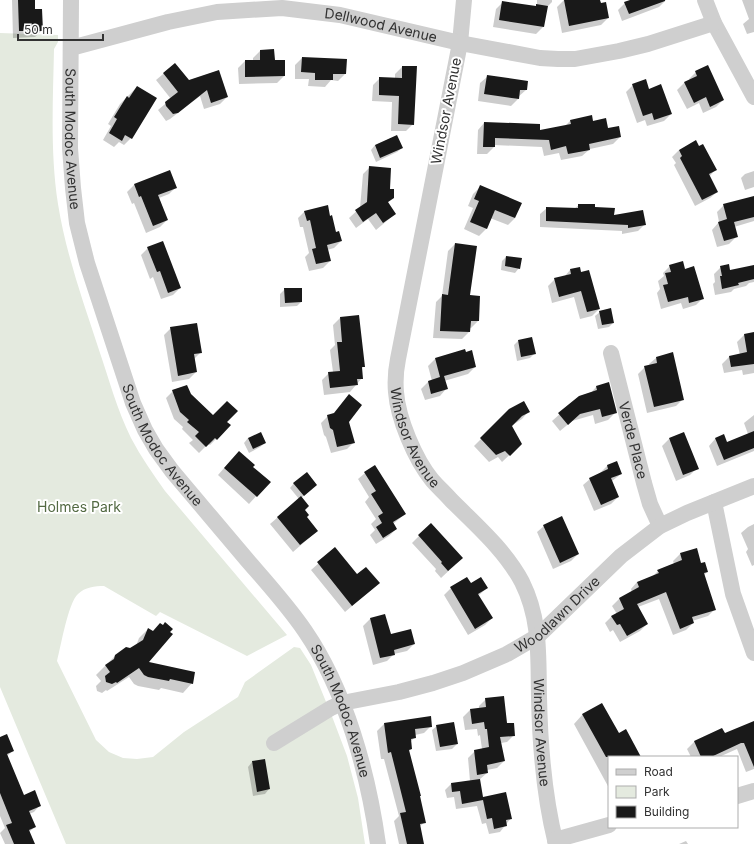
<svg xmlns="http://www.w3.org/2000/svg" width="754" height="844" font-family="Inter,sans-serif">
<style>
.green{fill:#e4eadf}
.shadow{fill:#0003}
.building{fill:#191919}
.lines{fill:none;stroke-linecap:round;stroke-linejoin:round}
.minor{stroke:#cfcfcf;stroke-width:16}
.labels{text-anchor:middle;stroke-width:4;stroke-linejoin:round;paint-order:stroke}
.street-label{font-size:14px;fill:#323232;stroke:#fff}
.park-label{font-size:14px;fill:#536a43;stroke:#fff}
</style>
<rect width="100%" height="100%" fill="#fff"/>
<path class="green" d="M0,33L58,35V42L54,49C53,101 50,152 58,204C66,254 83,301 99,350C109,379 117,410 131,438C141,457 153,474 165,491L287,635L247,656L160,612L156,616L104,586C95,586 85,587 78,594C68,603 61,646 57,661L96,740L109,752L123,758L137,759L153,757L184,732L238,697L245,682L294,647L300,648L311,665L333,719L347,756L358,798L365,844H66L0,687Z"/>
<path class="shadow" d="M12,0H34V10L42,30L35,37L13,38Z
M537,0H552V2L547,7L543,27L536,34L493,27L496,9L503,2L535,7L537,5Z
M564,0H599L608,18L601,25L562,33L557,7Z
M633,0H666L659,7L622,21L618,10L625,3Z
M742,0H754V32L747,34L743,24L749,19Z
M260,51L274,61L284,76L277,83L239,84L238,68L245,61H253V58Z
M302,58L345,74L338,81L331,80L325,87L308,86L309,79H295V65Z
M175,64L189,81L227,97L220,104L204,109L200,96L170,119L166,121L158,110L171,99L156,80Z
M402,67L413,124L406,131H391L392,102L372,101L373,85L380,78L395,79V74Z
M696,72L723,100L716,107L703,113L699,103L687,109L677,90L684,83L690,80L689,79Z
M487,77L526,90L518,97V99L511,106L478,101L480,83Z
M633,85L671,114L664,121L647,126L645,120L637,123L626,92Z
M137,87L131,138L124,145L119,142L114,147L103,140L111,126L108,124L120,104Z
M591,116L592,122L620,137L613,144L590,149L582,156L561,160L559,153L544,156L542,147L494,145V147L487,154H477L478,130L484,123L539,131L565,126L570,121Z
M396,136L402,148L397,152L376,162L371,150L375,145Z
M698,147L715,170L709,177L717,192L710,198L695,206L674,165L676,163L672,157L679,150Z
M370,167L389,190L393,198L387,203L395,214L376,230L368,219L356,228L349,218L360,208L363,174Z
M754,171V187L745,190L741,178L745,174Z
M134,185L176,187L169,194L159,198L167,220L160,227L146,233L134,203L132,204L127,192Z
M480,187L515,218L508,225L490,218L486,229L479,236L464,229L473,208L468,206L473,194Z
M754,197V221L734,227L736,237L729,244L717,247L712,230L719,222L717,212L724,205Z
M579,205L594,208L613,217L645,224L638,231L622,234V231L540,227V214L547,208L574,209Z
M305,211L335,233L341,241L334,248L327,250L330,261L323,268L309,271L305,257L309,253L303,227H300L298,218Z
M455,244L468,296L478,321L471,328L469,327V332L462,339L433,338L436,302L442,296L448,251Z
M148,248L180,288L173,295L161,299L153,277L150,279L141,255Z
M506,257L519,268L515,273L501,270L502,261Z
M670,266L684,270L703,298L696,305L683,309L681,303L661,309L657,293L660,289L658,281L664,276L663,273Z
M754,266V282L749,283L746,286L734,289L731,292L715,295L713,284L715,282L714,274L721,267L729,272Z
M579,268L599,309L592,316L580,319L574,297L552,303L548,286L555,279L564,277L570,270Z
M285,289L301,302L297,306L280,307V294Z
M600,312L613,323L609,327L598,329L595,316Z
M358,316L364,366L361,369L362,378L350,392L324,395L322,380L329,373L333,372L330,350L335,345L333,325L340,318Z
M171,328L201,352L194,359L196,372L189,379L172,382L164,335Z
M754,333V373L743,375L742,370L724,373L722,364L729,357L740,355L737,342L744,335Z
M518,341L534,354L530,358L517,361L514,345Z
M656,358L683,399L676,406L647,413L638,374L645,367L650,366L649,364Z
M435,359L475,367L468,374L444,381L446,389L440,396L425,400L421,389L428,382L432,381L428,366Z
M608,384L615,413L608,420L595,424L593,415L572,421L560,431L552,421L579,397L590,394L596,387Z
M173,391L190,395L213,417L226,422L229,426L210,445L208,444L199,453L189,443L193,440L182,429L183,427L174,419L166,398Z
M349,396L348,421L354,442L347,449L331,453L326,437L324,435L321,423L328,416L333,415Z
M510,410L528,412L522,419L511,426L521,444L502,462L498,457L489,462L474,446Z
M754,415V451L717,466L709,446L715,439L723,436L726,443L748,434L744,423Z
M248,438L265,443L260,447L249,453L244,443Z
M669,439L697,468L690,475L676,481L662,446Z
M232,459L252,467L269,482L249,504L218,475Z
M616,463L621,474L612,481L618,497L611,504L594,511L583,485L590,479L600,473L607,466Z
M365,473L405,514L393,524L396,529L389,536L376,544L370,535L375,530L371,524L376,519L365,502L369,497L358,479Z
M294,483L312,489L301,498L306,517L317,531L293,552L270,524L299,499L290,488Z
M431,524L455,565L441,578L435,571L436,569L412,543Z
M754,524V565L752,566L746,552L748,549L741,533L748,527Z
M544,526L578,554L571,561L553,569L537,532Z
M335,549L357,576L371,590L345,612L311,570Z
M680,554L701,564L707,572L704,575L715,609L708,616L692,621L693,623L686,630L673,635L659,599L638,607L647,624L640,631L620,642L613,630L610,632L605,623L612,616L617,614L612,606L619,599L632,593L631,589L637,582L652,577L658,571L674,564L673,561Z
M471,585L487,588L478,596L492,618L485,625L468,635L444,595L451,588Z
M385,616L390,636L414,644L407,651L394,654L387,661L373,665L363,626L370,619Z
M148,629L147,663L192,683L183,693L161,688L159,690L138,686L134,684L129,677L107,691L106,690L102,693L97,691L96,686L101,681L96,675L116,655L136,646L139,638Z
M486,699L514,735L507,742L501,743L504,761L497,768L487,770V773L479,780L482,798L511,818L500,832L489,834L486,823L482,824L477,806L456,809L454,797L447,798L445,790L451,784L470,781L468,758L475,751L482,749L480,735L478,736L477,729L465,730L463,717L470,710L479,709V706Z
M583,714L619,734L640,757H609V788L574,724Z
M430,717L431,726L424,733L415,735V737L410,742L411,749L409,751L425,822L419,827L423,844H399L394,821L399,816L384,759H381L377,731L384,724Z
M754,725V769L746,772L737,749L719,757H691L687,749L694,742L722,729L724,734Z
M437,726L457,744L452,749L436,751L432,730Z
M0,738L13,751L7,756L23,797L40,805L34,812L29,814L35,827L29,832L34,844H5L0,833L5,828L0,816Z
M252,762L269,789L265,794L253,796L248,767Z
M686,841L688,844H679Z"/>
<path class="building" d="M18,0H35V9H42L43,31H19Z
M564,0H600L601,3L606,2L609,18L569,26Z
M630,0H665V1L629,14L624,2Z
M502,1L536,6V4L548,6L544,27L499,20Z
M274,49L275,60H285V76L245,77V60H260V50Z
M302,57L347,59L346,74H333V80H315V73L301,72Z
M175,63L189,80L219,70L228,97L211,103L207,90L178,113L173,114L166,106L165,102L178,92L163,73Z
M708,65L724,100L710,107L706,97L694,103L684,82L697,76L695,71Z
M402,66H417L414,125L398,124L399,96L379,95V77L402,78Z
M487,75L528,81L527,90H520L519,99L484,94Z
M646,79L649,89L661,84L672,114L654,120L652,113L643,116L632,84Z
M137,86L157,98L132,139L125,135L122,141L109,133L117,119L114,117L127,96L129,98Z
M592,115L593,121L606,118L608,128L619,126L621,137L589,144L590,150L568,154L566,146L551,150L549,140L495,138V147H483L484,122L540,124V130L571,124L570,120Z
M397,135L403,148L380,158L375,145Z
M696,140L699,146L703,144L717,170L709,174L718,192L702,200L680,158L682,156L679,150Z
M369,166L391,168L390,189H394V198L388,202L396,214L383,223L376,213L363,222L355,210L367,202Z
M170,170L177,188L158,195L168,220L153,226L141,196L139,197L134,184Z
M480,185L522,203L515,218L495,210L487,229L470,222L479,201L474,199Z
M754,196V217L734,222L738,237L724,241L718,222L727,219L723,204Z
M578,204H595V207L615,208L614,215L643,210L646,225L628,228V225L546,221V207L578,208Z
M328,205L330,216L332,215L336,232L339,231L342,241L327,245L331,261L316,264L312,249L316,248L310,220L307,221L304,211Z
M163,241L181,288L168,293L160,271L157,272L147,247Z
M455,243L477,246L470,295L480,296L479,321H471L470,332L440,331L442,294L448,295Z
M506,256L522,258L520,269L505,266Z
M683,261L685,269L694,266L704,299L689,303L688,297L668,302L663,285L668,284L665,273L671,272L669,265Z
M729,264L730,270L754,265V279L738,283L739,285L722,289L720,276H722L720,266Z
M580,267L581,272L589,270L600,309L587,312L581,291L559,297L554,278L571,274L570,269Z
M284,288H302V302L285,303Z
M611,308L614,323L602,325L599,311Z
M359,315L365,367H362L363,379H357L358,385L330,388L328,372L340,371L337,342H342L340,317Z
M197,323L202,353L194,354L197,372L178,376L170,327Z
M754,332V364L731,367L729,356L747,352L744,334Z
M532,337L536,354L521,357L518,340Z
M465,349L466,352L472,350L476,367L444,376L448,389L431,394L428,381L440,377L435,358Z
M673,352L684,400L654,407L644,366L657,363L656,357Z
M609,382L617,413L602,417L600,409L580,414L568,425L558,413L579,396L597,390L596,386Z
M187,385L191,394L213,415L227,401L238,411L227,422L231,425L217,440L215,438L206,447L195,436L199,432L187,422L189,420L180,412L172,390Z
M349,394L362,405L349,422L355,443L337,447L333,430L330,428L327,415L334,413Z
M524,401L530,412L522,416L512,426L522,444L510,456L505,451L496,455L480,438L509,409Z
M754,431V448L724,460L715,438L724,434L727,442Z
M261,432L266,443L253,449L248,438Z
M684,432L699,469L683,475L669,438Z
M239,451L255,465L253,467L271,482L257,497L224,468Z
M617,461L622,474L611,478L619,497L601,505L589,478L608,469L607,465Z
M375,465L406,514L393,522L397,529L383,538L376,527L382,523L378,516L383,513L371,494L376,491L364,472Z
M307,472L317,485L304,496L293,483Z
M301,496L309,506L305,510L309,515L307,517L318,531L300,545L277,517Z
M562,516L579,554L560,563L543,525Z
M431,523L463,558L448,571L441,563L442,562L418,535Z
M335,547L357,574L366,567L380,583L352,606L317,562Z
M697,548L701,563L705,562L708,572L704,573L716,610L692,617L694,623L680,629L666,592L637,604L648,624L627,636L620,624L617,625L611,616L624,609L619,598L639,587L637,582L659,573L657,570L682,560L680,553Z
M467,577L471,583L481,577L488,588L478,594L493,618L475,629L450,587Z
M385,614L391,634L411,629L415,644L394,650L395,655L380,658L370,618Z
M165,622L173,629L170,632L173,634L149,662L195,672L193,684L170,679L169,681L148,677L144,675L139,668L117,683L116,682L112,684L106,682L105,676L110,672L105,665L114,659L115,655L126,647L130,648L143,640L148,628L153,631L160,623L163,625Z
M504,696L507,723H514L515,736L500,737L505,761L487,765L488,773L477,775L474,750L489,747L487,729H485L484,722L472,724L470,709L486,707L485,698Z
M602,703L619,733L626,729L641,757H606L582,714Z
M431,716L432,727L415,729L416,738L411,739L412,749L409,750L421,796H420L426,823L420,824L424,844H407L400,813L406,812L391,752L388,753L384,723Z
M754,721V767L744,743H741L711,757H701L694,741L722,728L725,733Z
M454,722L458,744L440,747L436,725Z
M7,734L14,751L7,754L24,795L35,790L41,806L29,811L36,827L29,830L35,844H14L6,825L12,823L0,793V737Z
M265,759L270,789L257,792L252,761Z
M480,779L483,797L506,792L512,819L506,820L507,826L494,829L492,818L487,819L483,800L462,804L460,791L452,792L451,783Z"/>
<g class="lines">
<g class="minor">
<path id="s1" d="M71,0L70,148L73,188L77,223L87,263L133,403L145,430L156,449L172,471C197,501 223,531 248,561C268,584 288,606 305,631C346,691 368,773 378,844"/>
<path id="s2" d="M464,0L460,43L398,359C396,369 395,381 396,392C398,419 415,459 432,480C438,487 445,493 451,500C476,525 505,550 522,582C541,620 538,657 539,697C540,746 544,797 556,844"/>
<path d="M705,0L714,23L754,97"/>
<path id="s3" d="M71,48L168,22L217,12L282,8L340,15L460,43L540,58L558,59H575L619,51L648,44L714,23"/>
<path id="s4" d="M611,353L644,483L650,504L660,526"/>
<path d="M714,502L733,594L754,653"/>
<path id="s5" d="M274,743L331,708L342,703L399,692L433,683L463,673L507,654L538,636L621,556L660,526L687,513L754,486"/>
<path d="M737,796L754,791"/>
<path d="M555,840L609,825"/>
</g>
</g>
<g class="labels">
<g class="street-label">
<text dy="5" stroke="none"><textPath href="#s3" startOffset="316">Dellwood Avenue</textPath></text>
<text transform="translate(446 111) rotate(-79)" y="5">Windsor Avenue</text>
<text dy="5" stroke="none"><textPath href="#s1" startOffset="139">South Modoc Avenue</textPath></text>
<text dy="5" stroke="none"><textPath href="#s2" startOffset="448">Windsor Avenue</textPath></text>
<text dy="5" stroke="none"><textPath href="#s4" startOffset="90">Verde Place</textPath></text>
<text dy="5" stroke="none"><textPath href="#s1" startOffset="463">South Modoc Avenue</textPath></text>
<text dy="5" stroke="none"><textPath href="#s5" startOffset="316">Woodlawn Drive</textPath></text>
<text dy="5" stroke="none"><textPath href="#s1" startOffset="787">South Modoc Avenue</textPath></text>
<text dy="5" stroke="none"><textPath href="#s2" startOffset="784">Windsor Avenue</textPath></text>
</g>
<g class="park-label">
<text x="79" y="512">Holmes Park</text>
</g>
</g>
<rect x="608" y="756" width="130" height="72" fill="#ffffff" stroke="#adadad"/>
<rect x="616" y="769" width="20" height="6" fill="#cfcfcf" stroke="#adadad"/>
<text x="644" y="776" font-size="12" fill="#323232">Road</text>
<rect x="616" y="786" width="20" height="12" fill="#e4eadf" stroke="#adadad"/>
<text x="644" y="796" font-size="12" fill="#323232">Park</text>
<rect x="616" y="806" width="20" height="12" fill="#191919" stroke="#adadad"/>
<text x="644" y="816" font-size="12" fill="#323232">Building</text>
<path d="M18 34v6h85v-6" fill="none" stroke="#323232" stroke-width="2"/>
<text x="24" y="34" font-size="12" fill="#323232" stroke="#ffffff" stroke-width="3" paint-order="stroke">50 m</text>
</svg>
